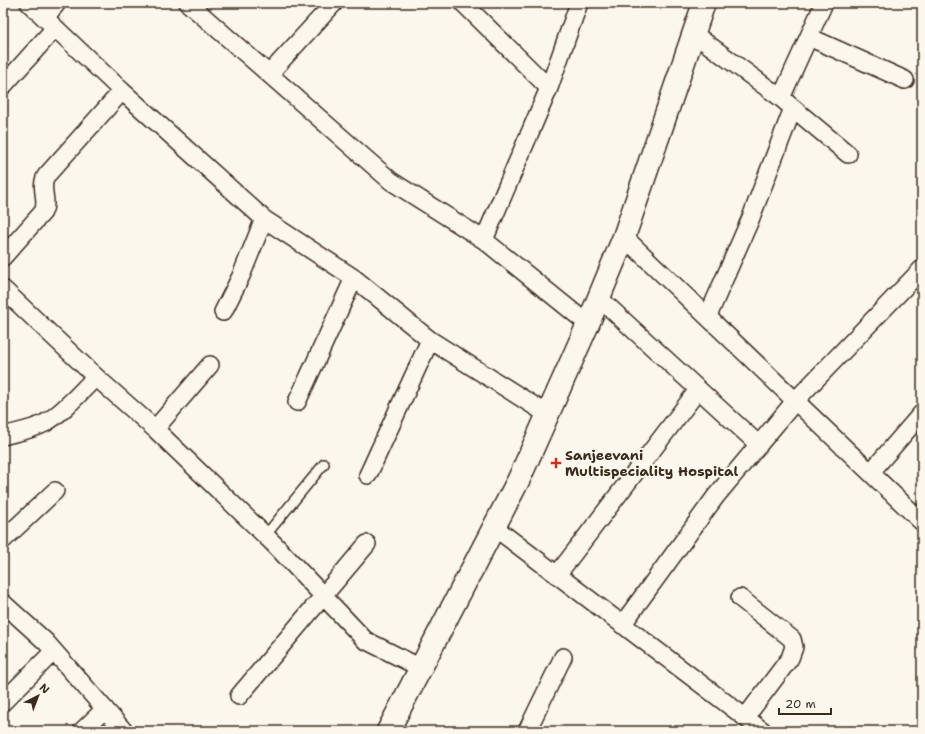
<svg xmlns="http://www.w3.org/2000/svg" width="925" height="734" font-family="'Shantell Sans',sans-serif">
<style>
.lines{fill:none;stroke-linecap:round;stroke-linejoin:round}
.service-casing{stroke:#3b2a1e;stroke-width:12}
.minor-casing{stroke:#3b2a1e;stroke-width:20}
.tertiary-casing{stroke:#3b2a1e;stroke-width:25}
.service{stroke:#fbf7ec;stroke-width:9}
.minor{stroke:#fbf7ec;stroke-width:17}
.tertiary{stroke:#fbf7ec;stroke-width:22}
.poi-dot{fill:#c8321e;stroke:#fbf7ec;stroke-width:1.5}
.labels{text-anchor:middle;stroke-width:4;stroke-linejoin:round;paint-order:stroke}
.poi-label{font-size:14px;font-weight:bold;fill:#3b2a1e;stroke:#fbf7ec;text-anchor:start}
</style>
<rect width="100%" height="100%" fill="#fbf7ec"/>
<filter id="ink" filterUnits="userSpaceOnUse"><feTurbulence type="fractalNoise" baseFrequency=".025" numOctaves="2"/><feDisplacementMap in="SourceGraphic" scale="8" xChannelSelector="R" yChannelSelector="G"/><feConvolveMatrix kernelMatrix="1 2 1 2 8 2 1 2 1" color-interpolation-filters="sRGB"/></filter>
<g filter="url(#ink)">
<g class="lines">
<g class="service-casing">
<path id="service" d="M265,536L324,464"/>
</g>
<g class="minor-casing">
<path id="minor" d="M29,3L122,91L264,219L354,278L430,340L547,414
M188,3L391,181L484,240
M463,3L549,88
M579,3L549,88L484,240L588,324
M45,18L57,3
M694,34L781,98L848,154
M809,37L905,80
M269,74L334,3
M3,86L55,28
M781,98L824,3
M624,237L922,522
M3,257L43,212C49,200 39,188 46,176L122,91
M3,289L96,377L155,429L274,544L365,640L421,668
M599,298L759,445
M223,312L241,276L264,219
M708,316L750,220L793,108
M297,402L354,278
M155,429L210,365
M3,436C17,432 32,430 45,423C64,412 80,392 96,377
M871,472L922,413
M368,475L430,340
M494,527L763,731
M3,540L55,491
M557,575L698,390
M740,598L792,639L794,647L790,658L745,718
M3,603L46,642L124,731
M622,625L716,496L796,400L922,269
M239,696L367,544
M3,702L54,651
M82,731L105,709
M527,731L563,657"/>
</g>
<g class="tertiary-casing">
<path id="tertiary" d="M388,731L519,479L588,324L624,237L704,3"/>
</g>
<use href="#service" class="service"/>
<use href="#minor" class="minor"/>
<use href="#tertiary" class="tertiary"/>
</g>
</g>
<path class="poi-dot" d="M554 457h4v4h4v4h-4v4h-4v-4h-4v-4h4z"/>
<g class="labels">
<g class="poi-label">
<text x="565" y="460">Sanjeevani<tspan x="565" dy="16">Multispeciality Hospital</tspan></text>
</g>
</g>
<rect width="925" height="734" fill="none" stroke="#fbf7ec" stroke-width="16"/>
<rect x="8" y="8" width="909" height="718" fill="none" stroke="#3b2a1e" stroke-width="1.5" filter="url(#ink)"/>
<g transform="translate(38 696) rotate(42)" stroke="#fbf7ec" stroke-width="3" paint-order="stroke">
<path d="M0-3L7 15L0 10L-7 15Z" fill="#3b2a1e"/>
<text y="-6" font-size="11" font-weight="bold" text-anchor="middle" fill="#3b2a1e">N</text>
</g>
<path d="M779 708v6h52v-6" fill="none" stroke="#3b2a1e" stroke-width="2"/>
<text x="785" y="708" font-size="12" fill="#3b2a1e" stroke="#fbf7ec" stroke-width="3" paint-order="stroke">20 m</text>
</svg>
